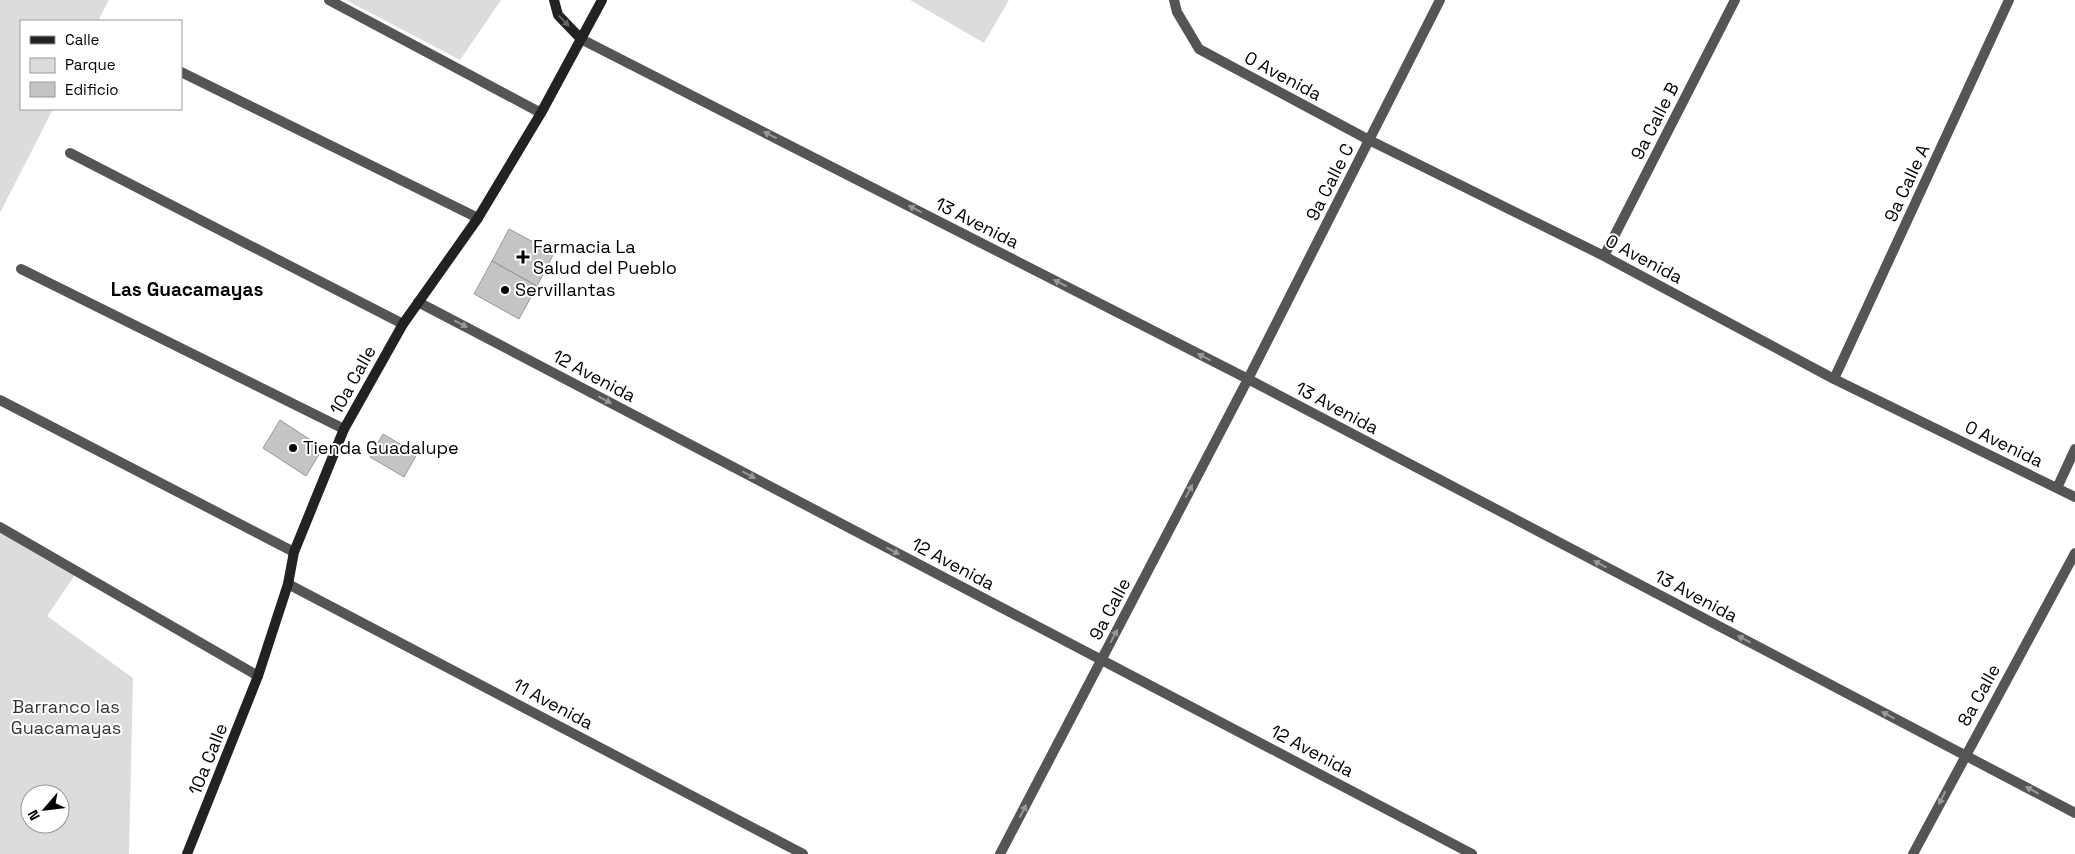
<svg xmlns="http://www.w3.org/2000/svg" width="2075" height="854" font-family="'Space Grotesk',sans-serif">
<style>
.green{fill:#dcdcdc;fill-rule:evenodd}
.building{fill:#c4c4c4;stroke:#999}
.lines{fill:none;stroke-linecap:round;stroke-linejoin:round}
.lane{stroke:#555;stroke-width:10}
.street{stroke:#555;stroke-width:10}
.secondary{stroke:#222;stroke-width:10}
.oneway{fill:#646464}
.oneway2{fill:#999}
.poi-dot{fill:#000;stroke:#fff;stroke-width:2}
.labels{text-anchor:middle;stroke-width:4;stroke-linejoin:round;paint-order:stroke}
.street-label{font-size:18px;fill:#000;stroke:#fff}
.poi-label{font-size:18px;fill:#000;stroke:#fff;text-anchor:start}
.park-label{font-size:18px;fill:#333;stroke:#fff}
.neighbourhood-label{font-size:19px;font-weight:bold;fill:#000;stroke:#fff}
</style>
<rect width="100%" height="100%" fill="#fff"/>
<path class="green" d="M0,0H109L98,21H21V109H53L0,213Z
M346,0H501L460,60Z
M910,0H1009L984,43Z
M0,525L77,572L47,616L133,678L129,854H0ZM30,794H60V824H30Z"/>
<path class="building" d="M509,229L554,253L537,286L492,261Z
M492,261L537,286L519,319L474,294Z
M280,420L323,448L306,476L263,448Z
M383,434L417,454L404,477L370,457Z"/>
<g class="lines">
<path class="lane" d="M329,0L541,113
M181,72L478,218
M70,153L403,324
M21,269L344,429
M0,400L294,552
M0,527L258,676"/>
<path class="street" d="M1174,0L1177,12L1199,49L1369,140L1604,256L1834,379L2075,497
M581,39L1248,379L2075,813
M1604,256L1735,0
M418,302L1472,854
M1834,379L2009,0
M2057,488L2075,449
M288,584L803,854
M1000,854L1248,379L1440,0
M1913,854L2075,553"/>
<path class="secondary" d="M554,0L558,15L581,39
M187,854L258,676L288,584L294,552L344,429L403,324L478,218L541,113L602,0"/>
</g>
<defs><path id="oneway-solid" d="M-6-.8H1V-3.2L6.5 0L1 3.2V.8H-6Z" transform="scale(1.25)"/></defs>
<use class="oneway" href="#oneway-solid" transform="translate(564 21) rotate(46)"/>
<g class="oneway2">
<use href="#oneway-solid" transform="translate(770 135) rotate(-153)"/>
<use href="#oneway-solid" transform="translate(915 209) rotate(-153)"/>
<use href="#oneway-solid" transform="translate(1060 283) rotate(-153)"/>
<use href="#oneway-solid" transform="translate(461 324) rotate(28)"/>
<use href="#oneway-solid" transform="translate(1204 357) rotate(-153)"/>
<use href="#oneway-solid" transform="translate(605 400) rotate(28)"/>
<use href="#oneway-solid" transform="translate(749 475) rotate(28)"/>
<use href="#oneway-solid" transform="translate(1189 491) rotate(-62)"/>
<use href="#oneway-solid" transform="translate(893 551) rotate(28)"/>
<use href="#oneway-solid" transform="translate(1600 564) rotate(-152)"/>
<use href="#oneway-solid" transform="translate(1114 636) rotate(-62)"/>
<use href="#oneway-solid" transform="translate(1744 639) rotate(-152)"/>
<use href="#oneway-solid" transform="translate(1888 715) rotate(-152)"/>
<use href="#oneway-solid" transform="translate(2032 790) rotate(-152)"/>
<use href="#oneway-solid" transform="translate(1942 798) rotate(117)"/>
<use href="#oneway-solid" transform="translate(1023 811) rotate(-63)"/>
</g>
<g class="poi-dot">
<path d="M520.5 249.5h5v5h5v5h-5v5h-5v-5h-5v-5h5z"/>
<circle cx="505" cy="290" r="5"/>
<circle cx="293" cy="448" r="5"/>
</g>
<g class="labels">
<g class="street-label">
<text transform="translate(1283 76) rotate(28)" y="6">0 Avenida</text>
<text transform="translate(1655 121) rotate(-63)" y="6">9a Calle B</text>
<text transform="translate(1330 182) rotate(-63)" y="6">9a Calle C</text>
<text transform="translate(1907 183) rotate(-65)" y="6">9a Calle A</text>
<text transform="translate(977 223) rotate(27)" y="6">13 Avenida</text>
<text transform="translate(1644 259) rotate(28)" y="6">0 Avenida</text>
<text transform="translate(594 376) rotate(28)" y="6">12 Avenida</text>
<text transform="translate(353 380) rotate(-61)" y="6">10a Calle</text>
<text transform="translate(1337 408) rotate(28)" y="6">13 Avenida</text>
<text transform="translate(2004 444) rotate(26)" y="6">0 Avenida</text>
<text transform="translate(953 564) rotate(28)" y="6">12 Avenida</text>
<text transform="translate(1696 596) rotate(28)" y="6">13 Avenida</text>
<text transform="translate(1110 609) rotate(-62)" y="6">9a Calle</text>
<text transform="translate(1979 695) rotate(-61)" y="6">8a Calle</text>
<text transform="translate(553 704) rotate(28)" y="6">11 Avenida</text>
<text transform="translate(1312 751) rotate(28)" y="6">12 Avenida</text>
<text transform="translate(208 759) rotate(-68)" y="6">10a Calle</text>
</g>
<g class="poi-label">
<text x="533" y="253">Farmacia La<tspan x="533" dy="21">Salud del Pueblo</tspan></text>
<text x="515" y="296">Servillantas</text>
<text x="303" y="454">Tienda Guadalupe</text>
</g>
<g class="park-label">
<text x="66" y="713">Barranco las<tspan x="66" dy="21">Guacamayas</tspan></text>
</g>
<g class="neighbourhood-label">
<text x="187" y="296">Las Guacamayas</text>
</g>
</g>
<rect x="20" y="20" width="162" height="90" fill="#ffffff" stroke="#999999"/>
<rect x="30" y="36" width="25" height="8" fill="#222222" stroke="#999999"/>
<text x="65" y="45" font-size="15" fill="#000000">Calle</text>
<rect x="30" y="58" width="25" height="15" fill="#dcdcdc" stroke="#999999"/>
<text x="65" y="70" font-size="15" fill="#000000">Parque</text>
<rect x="30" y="82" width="25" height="15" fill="#c4c4c4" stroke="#999999"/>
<text x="65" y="95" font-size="15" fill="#000000">Edificio</text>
<g transform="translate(45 809) rotate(242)"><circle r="24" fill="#ffffff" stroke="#999999"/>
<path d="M0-4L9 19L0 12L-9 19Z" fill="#000000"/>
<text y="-8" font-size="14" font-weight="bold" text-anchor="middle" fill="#000000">N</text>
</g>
</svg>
